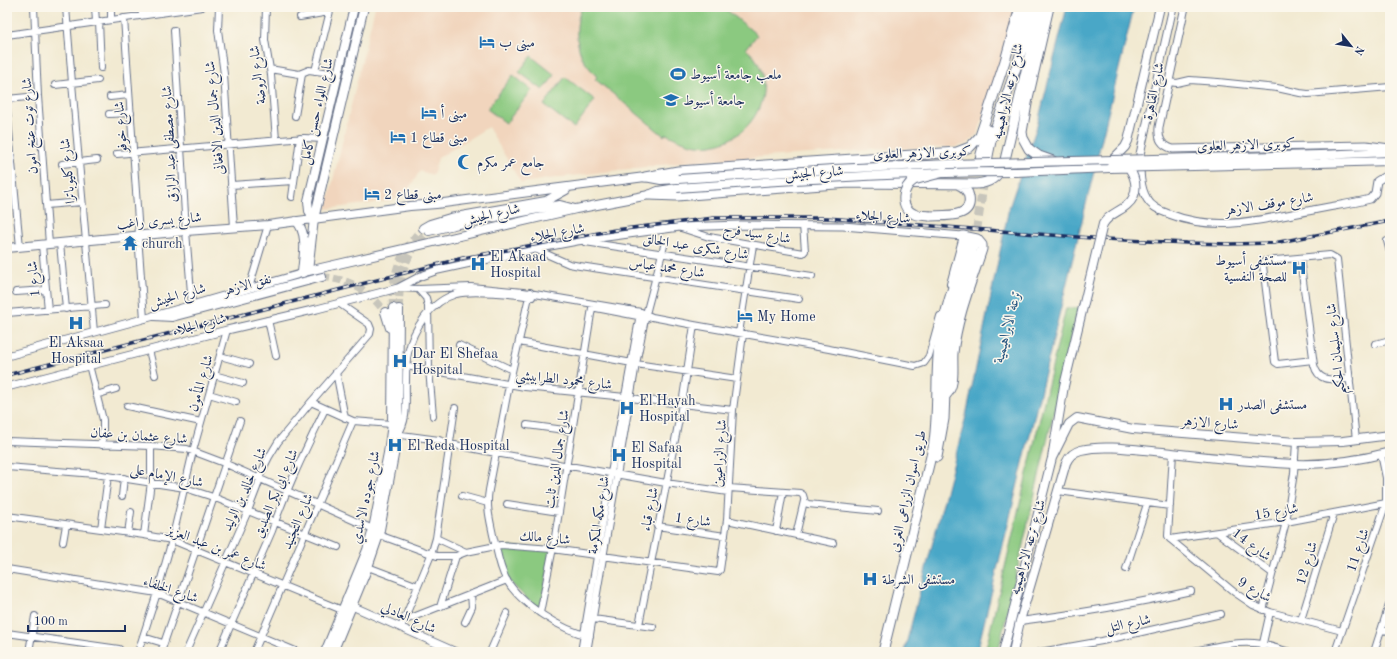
<svg xmlns="http://www.w3.org/2000/svg" width="1397" height="659" font-family="'Old Standard TT',Amiri,serif">
<style>
.built{fill:#f1d5bd}
.green{fill:#8bc980;stroke:#537c6f}
.water{fill:#49a7c7;stroke:#326b92}
.lines{fill:none;stroke-linecap:round;stroke-linejoin:round}
.secondary-tunnel{stroke:#c7c5bb;stroke-width:8;stroke-dasharray:8 4;stroke-linecap:butt}
.primary-tunnel{stroke:#c7c5bb;stroke-width:9;stroke-dasharray:9 4.5;stroke-linecap:butt}
.minor-casing{stroke:#667087;stroke-width:8}
.tertiary-casing{stroke:#667087;stroke-width:9}
.secondary-casing{stroke:#667087;stroke-width:10}
.primary-casing{stroke:#667087;stroke-width:11}
.minor{stroke:#fff;stroke-width:6}
.tertiary{stroke:#fff;stroke-width:7}
.secondary{stroke:#fff;stroke-width:8}
.primary{stroke:#fff;stroke-width:9}
.rail-casing{stroke:#1b2f5e;stroke-width:3.5}
.rail{stroke:#fbf7ec;stroke-width:2;stroke-dasharray:6;stroke-linecap:butt}
.secondary-bridge-casing{stroke:#667087;stroke-width:10;stroke-linecap:butt}
.primary-bridge-casing{stroke:#667087;stroke-width:11;stroke-linecap:butt}
.secondary-bridge{stroke:#fff;stroke-width:8}
.primary-bridge{stroke:#fff;stroke-width:9}
.labels{text-anchor:middle;stroke-width:3;stroke-linejoin:round;paint-order:stroke}
.poi-label{font-size:14px;fill:#1b2f5e;stroke:#fbf7ec;text-anchor:start}
.street-label{font-size:14px;fill:#1b2f5e;stroke:#fbf7ec}
.water-label{font-size:15px;font-style:italic;fill:#2b5983;stroke:#fbf7ec}
</style>
<rect width="100%" height="100%" fill="#fbf7ec"/>
<filter id="ink" filterUnits="userSpaceOnUse"><feTurbulence type="fractalNoise" baseFrequency=".025" numOctaves="2"/><feDisplacementMap in="SourceGraphic" scale="8" xChannelSelector="R" yChannelSelector="G"/><feConvolveMatrix kernelMatrix="1 2 1 2 8 2 1 2 1" color-interpolation-filters="sRGB"/></filter>
<filter id="wash" filterUnits="userSpaceOnUse"><feTurbulence type="fractalNoise" baseFrequency=".012" numOctaves="4" result="noise"/><feDisplacementMap in="SourceGraphic" scale="16" xChannelSelector="R" yChannelSelector="G"/><feGaussianBlur stdDeviation="0.9" result="paint"/><feColorMatrix in="noise" values="0 0 0 0 0 0 0 0 0 0 0 0 0 0 0 0 0 1.4 0 .05"/><feComposite in="paint" operator="in"/></filter>
<g filter="url(#wash)">
<rect width="100%" height="100%" fill="#f2ead2"/>
<path class="built" d="M375,7H1016L998,72L978,133L967,144L955,147L887,149L687,162L562,177L521,183L488,127L438,158L433,175L420,171L408,190L401,196L390,201L326,209Z"/>
<path class="green" d="M582,7H723L757,35L746,49C749,52 753,55 755,58C777,92 753,136 716,144C698,149 681,141 666,134L664,136L595,79L597,77C594,73 590,69 587,65C575,50 574,24 582,7Z
M531,56L555,75L543,90L519,72Z
M513,75L532,90L506,123L487,109Z
M565,77L595,100L574,128L544,105Z
M1066,308H1078L998,652H985Z
M496,546L552,549L540,612L508,580Z"/>
<path class="water" d="M1067,7H1134L977,652H904L966,416L1009,208L1037,126Z"/>
</g>
<g filter="url(#ink)">
<g class="lines">
<path class="secondary-tunnel" d="M322,277C349,279 369,290 385,312
M393,308C391,275 400,252 423,228
M399,309C399,276 404,254 429,231"/>
<path class="primary-tunnel" d="M974,244L976,234L985,172"/>
<g class="minor-casing">
<path id="minor" d="M34,7L38,96L49,244
M66,7L72,83L94,332
M95,7L96,22
M111,7V19
M141,7L142,15
M219,7L218,30L224,74L234,227
M266,7L265,40L271,75L276,140
M300,17L329,12
M124,18L139,235
M99,21L101,68
M174,30L186,231L192,305
M7,35L202,7
M270,69L299,74L309,70L338,74
M315,71L331,7
M1168,82L1177,83L1190,80L1218,82L1277,88L1300,93L1308,94L1390,87
M55,85L98,80
M110,97L129,95
M7,99L38,96
M7,110L20,247
M109,114L131,113
M295,116L302,74
M117,154L304,138L323,139
M62,164L97,160
M231,185L294,181
M292,197L300,138
M46,205L82,202
M681,228L709,237L803,253L805,251L803,225
M138,235L144,319
M1387,241L1390,252
M585,242L812,276
M60,243L66,309
M42,245L48,310
M535,249L569,264L580,266L799,299
M1300,258L1314,365C1319,384 1334,379 1350,379
M950,284L963,236
M249,288L268,225
M398,288L418,289L471,287L523,292L641,312L652,317L694,325L829,349L915,366L924,363L929,356L940,316
M418,289L426,298L428,306L429,369L433,416
M16,292L46,290
M530,292L509,385L489,490C486,506 490,520 493,535C497,550 499,566 506,579C520,604 562,631 590,636
M596,308L648,318
M7,313L105,305
M268,320L276,356
M739,333L753,245
M519,342L632,363
M1375,344L1390,340
M459,345L512,370
M149,350L155,375
M220,356L249,364
M1313,360L1278,364L1275,362L1263,266L1265,261L1330,255L1337,259L1356,440
M636,364L737,379
M89,365L103,420V429L102,445
M406,366L525,387L625,397
M336,372L345,418
M214,375L243,383
M209,394L236,402
M96,395L116,389
M630,398L733,410
M311,402L353,421L392,424
M127,406L201,422
M527,425L572,431
M394,434L439,440L450,444L496,453L666,483L728,492
M398,434C409,419 405,398 406,381C406,371 406,362 408,353C413,329 431,301 456,294C472,290 514,294 532,297
M7,441L151,446L187,449L224,463L373,529
M7,467L95,474L185,488L213,497L338,547
M729,488L800,493L803,495L805,502L808,504L878,511
M1058,491L1170,506
M122,496L124,478
M462,496L488,503
M507,504L559,512
M7,516L144,535L172,540L342,610
M727,520L833,543
M657,526L725,536
M101,529L108,476
M776,531L783,492
M128,533L131,512
M1218,533L1272,573
M144,535L151,482V446
M379,535L437,556H456L466,552L501,545L552,549L718,572L720,570L727,520L733,410L743,334
M796,535L804,501
M436,538L466,552
M1170,539L1286,522L1386,503
M1170,539L1234,592L1253,605L1270,612L1342,631
M1170,539L1168,536L1173,453
M63,542L66,525
M368,567L418,586
M7,569L157,593L298,652
M1126,569L1147,504
M440,607L456,556
M1263,610L1286,522L1294,473L1296,442
M540,613L554,543L592,308
M593,619L653,627
M1301,620L1334,513
M403,621L507,580
M1020,621C1078,614 1134,604 1191,591
M465,622L472,607L471,594
M639,625L682,404L694,325
M401,627L431,555L436,538L455,408
M1381,630L1390,631
M7,633L119,649
M143,637L163,643
M29,652L35,616
M138,652L157,593L172,540L193,451L227,330
M161,652L240,421
M186,652L248,511L258,485L261,473L269,457L278,442L311,402L370,334L371,329L369,324L340,304
M219,652L272,531C286,489 306,449 325,409
M254,652L353,421
M490,652L507,613
M581,652L611,473L640,314
M587,652L636,364L646,314L665,242
M1040,652L1102,641L1221,614
M1189,652C1209,648 1233,641 1254,643C1266,644 1278,649 1290,652
M1261,652L1270,612
M1335,652L1386,503V478L1381,454
M1374,652L1390,602"/>
</g>
<g class="tertiary-casing">
<path id="tertiary" d="M1173,7L1140,154C1140,168 1139,186 1147,199C1151,206 1160,211 1169,214C1217,233 1264,219 1313,210C1331,206 1351,204 1370,199L1375,193L1377,181L1390,173
M1185,7L1159,127C1158,139 1161,145 1173,149L1366,145L1390,148
M7,356L154,316L307,272
M7,387L227,330L317,309L398,288L421,276L438,270L535,249L577,241L680,227L740,225L843,226L963,236
M352,606L456,652"/>
</g>
<g class="secondary-casing">
<path id="secondary" d="M364,7L314,219L308,271L576,209L649,195L658,191L677,188
M1320,155L1390,152
M1111,161L1125,147L1128,141L1160,7
M1318,163L1390,161
M1016,172L1110,168
M314,219L309,211L308,201L354,7
M296,221C309,234 303,257 302,273
M423,228L430,224L450,218L546,201L566,190
M429,231L458,224L560,205L575,209
M7,248L186,231L268,225L410,206L436,204L645,177L661,180L678,179
M385,312L390,328
M154,316L172,317L322,277
M1052,458L1069,424L1077,418L1133,429L1296,442L1343,441L1390,435
M325,652L367,550L373,529L388,453L392,424L393,308
M333,652L368,567L379,535L398,434L399,309
M1003,652L1052,458L1064,386
M1013,652L1020,621L1066,463C1069,456 1073,452 1081,450C1104,444 1139,450 1163,452C1206,457 1250,462 1294,464C1325,465 1360,460 1390,452"/>
</g>
<g class="primary-casing">
<path id="primary" d="M1049,7L1028,98L1022,132L1023,138L1029,149L1039,156L1053,161
M1016,44L1027,7
M979,170L981,154L988,130
M985,171L991,141L1017,65L1035,7
M645,177L678,171L957,152L970,147L980,136L1005,61L1020,7
M649,195L677,196L849,183L976,184C990,183 998,177 1004,164L1041,7
M930,216C943,215 973,219 969,197C968,190 963,186 957,184
M946,395C956,385 952,366 953,353C957,317 971,283 982,249V245L977,239L963,236
M937,457L944,419L946,364L949,332L953,311L974,244
M883,652L933,448C939,414 935,379 939,345C944,310 957,275 968,242"/>
</g>
<use href="#minor" class="minor"/>
<use href="#tertiary" class="tertiary"/>
<use href="#secondary" class="secondary"/>
<use href="#primary" class="primary"/>
<g class="rail-casing">
<path id="rail" d="M7,375L463,258L615,230L714,218H827L1105,239L1187,243L1230,244L1274,243L1390,221"/>
</g>
<use href="#rail" class="rail"/>
<g class="secondary-bridge-casing">
<path id="secondary-bridge" d="M1110,168L1318,163
M678,179L833,169L950,164L1320,155
M677,188C790,180 903,172 1016,172
M1064,386L1103,224C1110,213 1118,213 1127,205C1139,195 1137,180 1129,168"/>
</g>
<g class="primary-bridge-casing">
<path id="primary-bridge" d="M930,216C925,215 919,216 914,214C899,207 902,188 914,180L944,172"/>
</g>
<use href="#secondary-bridge" class="secondary-bridge"/>
<use href="#primary-bridge" class="primary-bridge"/>
</g>
</g>
<defs>
<g id="hotel-bare" transform="scale(1.2)"><path d="M-6-4.5h1.5V1H6V5H4.5V3h-9V5H-6ZM-4 0a1.8 1.8 0 1 1 3.6 0ZM.5 0V-2.5h3Q6-2.5 6 0Z" fill="#1f6fb2" stroke="#fbf7ec" stroke-width="2.5" paint-order="stroke"/></g>
<g id="stadium-bare" transform="scale(1.2)"><path d="M0-5a6.5 5 0 1 0 0 10a6.5 5 0 1 0 0-10ZM-3.5-1.8h7v3.6h-7Z" fill="#1f6fb2" stroke="#fbf7ec" stroke-width="2.5" paint-order="stroke"/></g>
<g id="university-bare" transform="scale(1.2)"><path d="M0-5L7-2L0 1L-7-2ZM-4 1L0 2.5L4 1V4Q0 6-4 4Z" fill="#1f6fb2" stroke="#fbf7ec" stroke-width="2.5" paint-order="stroke"/></g>
<g id="mosque-bare" transform="scale(1.2)"><path d="M3.5-4.9A6 6 0 1 0 3.5 4.9A5 5 0 1 1 3.5-4.9Z" fill="#1f6fb2" stroke="#fbf7ec" stroke-width="2.5" paint-order="stroke"/></g>
<g id="temple-bare" transform="scale(1.2)"><path d="M0-6L5-2H3V0L6.5 2.5H4V6H1.5V3h-3V6H-4V2.5H-6.5L-3 0V-2H-5Z" fill="#1f6fb2" stroke="#fbf7ec" stroke-width="2.5" paint-order="stroke"/></g>
<g id="hospital-bare" transform="scale(1.2)"><path d="M-5-5h3v3.5h4V-5h3V5h-3V1.5h-4V5h-3Z" fill="#1f6fb2" stroke="#fbf7ec" stroke-width="2.5" paint-order="stroke"/></g>
</defs>
<g fill-rule="evenodd">
<use href="#hotel-bare" x="487" y="42"/>
<use href="#stadium-bare" x="678" y="74"/>
<use href="#university-bare" x="671" y="100"/>
<use href="#hotel-bare" x="429" y="113"/>
<use href="#hotel-bare" x="398" y="137"/>
<use href="#mosque-bare" x="465" y="162"/>
<use href="#hotel-bare" x="372" y="194"/>
<use href="#temple-bare" x="130" y="243"/>
<use href="#hospital-bare" x="478" y="264"/>
<use href="#hospital-bare" x="1299" y="268"/>
<use href="#hotel-bare" x="745" y="316"/>
<use href="#hospital-bare" x="76" y="323"/>
<use href="#hospital-bare" x="400" y="361"/>
<use href="#hospital-bare" x="1226" y="404"/>
<use href="#hospital-bare" x="627" y="408"/>
<use href="#hospital-bare" x="395" y="445"/>
<use href="#hospital-bare" x="619" y="455"/>
<use href="#hospital-bare" x="870" y="579"/>
</g>
<g class="labels">
<g class="poi-label">
<text x="499" y="47">مبنى ب</text>
<text x="690" y="79">ملعب جامعة أسيوط</text>
<text x="683" y="105">جامعة أسيوط</text>
<text x="441" y="118">مبنى أ</text>
<text x="410" y="142">مبنى قطاع 1</text>
<text x="477" y="167">جامع عمر مكرم</text>
<text x="384" y="199">مبنى قطاع 2</text>
<text x="142" y="248">church</text>
<text x="490" y="261">El Akaad<tspan x="490" dy="16">Hospital</tspan></text>
<text x="1287" y="265" text-anchor="end">مستشفى أسيوط<tspan x="1287" dy="16">للصحة النفسية</tspan></text>
<text x="757" y="321">My Home</text>
<text x="76" y="347" text-anchor="middle">El Aksaa<tspan x="76" dy="16">Hospital</tspan></text>
<text x="412" y="358">Dar El Shefaa<tspan x="412" dy="16">Hospital</tspan></text>
<text x="639" y="405">El Hayah<tspan x="639" dy="16">Hospital</tspan></text>
<text x="1238" y="409">مستشفى الصدر</text>
<text x="407" y="450">El Reda Hospital</text>
<text x="631" y="452">El Safaa<tspan x="631" dy="16">Hospital</tspan></text>
<text x="882" y="584">مستشفى الشرطة</text>
</g>
<g class="street-label">
<text transform="translate(257 75) rotate(-97)" y="5">شارع الروضة</text>
<text transform="translate(1007 91) rotate(-77)" y="5">شارع ترعه الابراهيميه</text>
<text transform="translate(1153 91) rotate(-78)" y="5">شارع القاهرة</text>
<text transform="translate(316 111) rotate(-77)" y="5">شارع اللواء حسن كامل</text>
<text transform="translate(214 118) rotate(-95)" y="5">شارع جمال الدين الافغانى</text>
<text transform="translate(29 126) rotate(-94)" y="5">شارع توت عنخ امون</text>
<text transform="translate(120 127) rotate(-94)" y="5">شارع خوفو</text>
<text transform="translate(169 144) rotate(-93)" y="5">شارع مصطفى عبد الرازق</text>
<text transform="translate(1246 144) rotate(-2)" y="5">كوبرى الازهر العلوى</text>
<text transform="translate(922 152) rotate(-2)" y="5">كوبرى الازهر العلوى</text>
<text transform="translate(67 171) rotate(-95)" y="5">شارع كليوباترا</text>
<text transform="translate(814 172) rotate(-4)" y="5">شارع الجيش</text>
<text transform="translate(1269 203) rotate(-9)" y="5">شارع موقف الازهر</text>
<text transform="translate(491 214) rotate(-13)" y="5">شارع الجيش</text>
<text transform="translate(883 216) rotate(4)" y="5">شارع الجلاء</text>
<text transform="translate(159 220) rotate(-5)" y="5">شارع يسرى راغب</text>
<text transform="translate(557 232) rotate(-10)" y="5">شارع الجلاء</text>
<text transform="translate(757 233) rotate(9)" y="5">شارع سيد فرج</text>
<text transform="translate(696 246) rotate(9)" y="5">شارع شكرى عبد الخالق</text>
<text transform="translate(667 267) rotate(8)" y="5">شارع محمد عباس</text>
<text transform="translate(33 279) rotate(-95)" y="5">شارع 1</text>
<text transform="translate(247 284) rotate(-15)" y="5">نفق الازهر</text>
<text transform="translate(177 295) rotate(-16)" y="5">شارع الجيش</text>
<text transform="translate(199 324) rotate(-14)" y="5">شارع الجلاء</text>
<text transform="translate(1335 349) rotate(-96)" y="5">شارع سليمان الحكيم</text>
<text transform="translate(564 379) rotate(6)" y="5">شارع محمود الطرابيشي</text>
<text transform="translate(200 383) rotate(-74)" y="5">شارع المأمون</text>
<text transform="translate(1210 422) rotate(4)" y="5">شارع الازهر</text>
<text transform="translate(139 435) rotate(4)" y="5">شارع عثمان بن عفان</text>
<text transform="translate(719 453) rotate(-86)" y="5">شارع الزراعيين</text>
<text transform="translate(556 459) rotate(-81)" y="5">شارع جمال الدين ثابت</text>
<text transform="translate(167 475) rotate(11)" y="5">شارع الإمام على</text>
<text transform="translate(244 489) rotate(-66)" y="5">شارع خالد بن الوليد</text>
<text transform="translate(907 491) rotate(-77)" y="5">طريق اسوان الزراعى الغربى</text>
<text transform="translate(275 493) rotate(-67)" y="5">شارع ابى بكر الصديق</text>
<text transform="translate(365 497) rotate(-78)" y="5">شارع جوده الاسدي</text>
<text transform="translate(649 509) rotate(-79)" y="5">شارع قباء</text>
<text transform="translate(1276 511) rotate(-10)" y="5">شارع 15</text>
<text transform="translate(598 515) rotate(-81)" y="5">شارع مكه المكرمة</text>
<text transform="translate(693 519) rotate(8)" y="5">شارع 1</text>
<text transform="translate(297 521) rotate(-67)" y="5">شارع التجنيد</text>
<text transform="translate(545 537) rotate(5)" y="5">شارع مالك</text>
<text transform="translate(1252 544) rotate(37)" y="5">شارع 14</text>
<text transform="translate(217 547) rotate(21)" y="5">شارع عمر بن عبد العزيز</text>
<text transform="translate(1027 547) rotate(-74)" y="5">شارع ترعه الابراهيميه</text>
<text transform="translate(1357 550) rotate(-71)" y="5">شارع 11</text>
<text transform="translate(1306 563) rotate(-73)" y="5">شارع 12</text>
<text transform="translate(171 589) rotate(19)" y="5">شارع الخلفاء</text>
<text transform="translate(1255 589) rotate(30)" y="5">شارع 9</text>
<text transform="translate(409 617) rotate(24)" y="5">شارع العادلي</text>
<text transform="translate(1128 623) rotate(-12)" y="5">شارع التل</text>
</g>
<g class="water-label">
<text transform="translate(1007 326) rotate(-76)" y="5">ترعة الابراهيمية</text>
</g>
</g>
<rect width="1397" height="659" fill="none" stroke="#fbf7ec" stroke-width="24"/>
<g transform="translate(1351 46) rotate(120)" stroke="#fbf7ec" stroke-width="3" paint-order="stroke">
<path d="M0-3L7 15L0 10L-7 15Z" fill="#1b2f5e"/>
<text y="-6" font-size="11" font-weight="bold" text-anchor="middle" fill="#1b2f5e">N</text>
</g>
<path d="M28 625v6h97v-6" fill="none" stroke="#1b2f5e" stroke-width="2"/>
<text x="34" y="625" font-size="12" fill="#1b2f5e" stroke="#fbf7ec" stroke-width="3" paint-order="stroke">100 m</text>
</svg>
